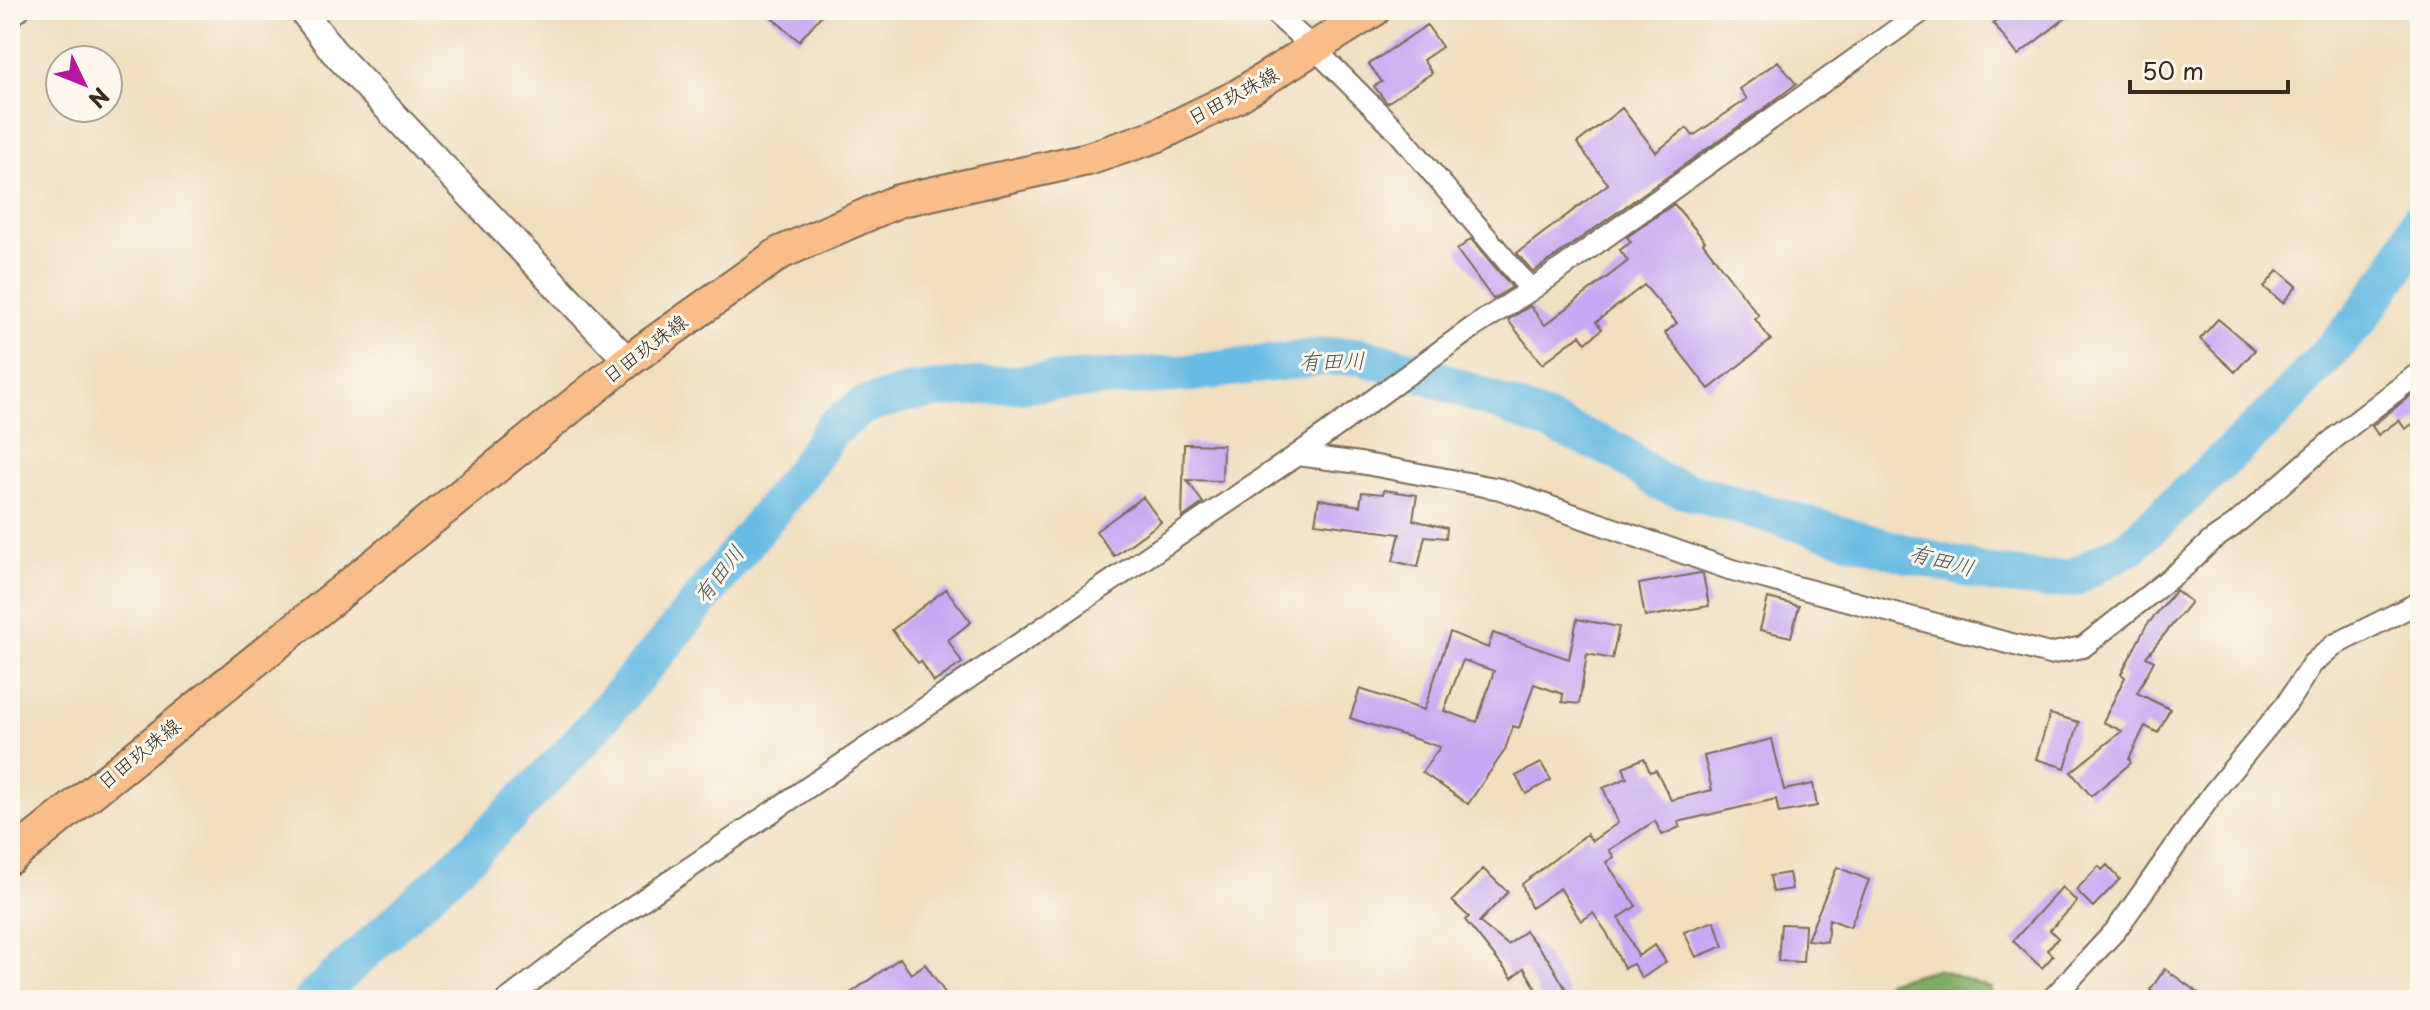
<svg xmlns="http://www.w3.org/2000/svg" width="2430" height="1010" font-family="'Playpen Sans','Klee One',sans-serif">
<style>
.forest{fill:#7eaa62;stroke:#5c6a40;stroke-width:2}
.lines{fill:none;stroke-linecap:round;stroke-linejoin:round}
.river{stroke:#68bbe4;stroke-width:38}
.building{fill:#c5a8f3;fill-rule:evenodd}
.minor-casing{stroke:#7a6956;stroke-width:24}
.tertiary-casing{stroke:#7a6956;stroke-width:30}
.primary-casing{stroke:#7a6956;stroke-width:36}
.minor{stroke:#fff;stroke-width:20}
.tertiary{stroke:#fff;stroke-width:26}
.primary{stroke:#f8bd89;stroke-width:32}
.labels{text-anchor:middle;stroke-width:6;stroke-linejoin:round;paint-order:stroke}
.street-label{font-size:20px;fill:#3b2a1e;stroke:#fbf7ec}
.water-label{font-size:22px;font-style:italic;fill:#485659;stroke:#fbf7ec}
</style>
<rect width="100%" height="100%" fill="#fbf7ec"/>
<filter id="ink" filterUnits="userSpaceOnUse"><feTurbulence type="fractalNoise" baseFrequency=".0125" numOctaves="2"/><feDisplacementMap in="SourceGraphic" scale="16" xChannelSelector="R" yChannelSelector="G"/><feConvolveMatrix kernelMatrix="1 2 1 2 8 2 1 2 1" color-interpolation-filters="sRGB"/></filter>
<filter id="wash" filterUnits="userSpaceOnUse"><feTurbulence type="fractalNoise" baseFrequency=".006" numOctaves="4" result="noise"/><feDisplacementMap in="SourceGraphic" scale="32" xChannelSelector="R" yChannelSelector="G"/><feGaussianBlur stdDeviation="1.8" result="paint"/><feColorMatrix in="noise" values="0 0 0 0 0 0 0 0 0 0 0 0 0 0 0 0 0 1.4 0 .05"/><feComposite in="paint" operator="in"/></filter>
<g filter="url(#wash)">
<rect width="100%" height="100%" fill="#f0debf"/>
<path class="forest" d="M1937,969L1991,988L1989,1000H1861L1889,981Z"/>
<g class="lines">
<path class="river" d="M312,1000L470,854L566,758L669,639L804,470L831,430L863,406L908,393L964,387L1192,373L1322,357L1358,356L1414,370L1544,420L1619,452L1661,483L1911,555L1991,574L2044,580L2073,578L2132,545L2274,413L2358,321L2396,268L2420,219"/>
</g>
<g id="blocks">
<path class="building" d="M763,10H826L799,41Z
M2010,10H2076L2018,55L1993,23Z
M1427,25L1442,47L1423,60L1432,73L1387,103L1374,86L1382,82L1369,64Z
M1778,61L1796,84L1766,107L1533,272L1517,253L1608,184L1577,143L1622,108L1656,152L1687,128L1693,136L1747,99L1740,89Z
M1674,204L1705,241L1703,243L1759,316L1755,319L1771,340L1709,389L1665,333L1677,323L1644,285L1596,322L1602,329L1586,343L1580,335L1542,364L1508,320L1530,306L1545,325L1628,261L1620,250L1631,242L1627,237Z
M1471,239L1512,287L1493,299L1457,250Z
M2278,270L2297,286L2283,303L2264,287Z
M2218,319L2255,350L2235,372L2200,339Z
M2420,388V419L2405,429L2399,420L2378,435L2372,426Z
M1184,444L1223,445L1222,481L1187,480L1203,503L1182,518Z
M1384,490L1417,495L1413,520L1447,528L1446,538L1425,536L1418,567L1393,561L1400,534L1315,523L1319,499L1360,506L1362,492L1383,494Z
M1143,497L1161,522L1114,556L1096,531Z
M1700,573L1703,574L1709,606L1645,617L1639,584Z
M946,589L971,622L948,640L962,663L934,682L921,661L918,663L892,630Z
M2176,590L2191,602L2146,657L2154,661L2137,693L2170,709L2158,733L2145,726L2129,759L2131,763L2091,796L2071,772L2122,731L2103,722L2125,677L2121,674L2146,626Z
M1768,598L1799,606L1791,637L1760,630Z
M1577,619L1619,627L1612,659L1587,654L1579,704L1562,702L1563,694L1534,684L1519,728L1513,726L1505,750L1468,804L1422,772L1440,747L1350,718L1360,689L1424,710L1450,632L1488,648L1493,633L1569,659ZM1463,660L1494,671L1477,722L1444,711Z
M2050,714L2079,722L2065,768L2036,759Z
M1772,739L1784,790L1813,784L1817,806L1779,813L1776,799L1678,822L1680,827L1662,835L1655,821L1609,850L1614,857L1606,862L1636,906L1619,918L1638,956L1655,945L1666,962L1642,978L1633,964L1624,968L1607,933L1593,913L1581,921L1560,888L1531,908L1522,884L1587,834L1592,841L1618,823L1603,788L1627,778L1623,767L1644,758L1650,772L1656,770L1671,800L1712,790L1704,756Z
M1541,763L1551,780L1526,794L1516,776Z
M2107,865L2120,879L2093,907L2076,890L2099,866L2102,870Z
M1837,867L1869,880L1850,927L1829,919L1827,942L1807,940Z
M1483,869L1508,892L1479,922L1508,945L1525,931L1549,960L1572,1000H1543L1524,968L1512,978L1465,920L1469,917L1452,901Z
M1789,873L1792,889L1773,892L1770,876Z
M2062,887L2077,902L2050,930L2058,938L2047,950L2053,956L2042,968L2013,941Z
M1714,921L1724,946L1696,957L1684,932Z
M1781,924L1805,925L1803,962L1778,961Z
M900,958L911,974L925,964L950,1000H841Z
M2165,969L2208,1000H2164L2150,990Z"/>
</g>
</g>
<g filter="url(#ink)">
<use href="#blocks" fill-opacity="0" stroke="#7a6956" stroke-width="2"/>
<g class="lines">
<g class="minor-casing">
<path id="minor" d="M1271,10L1315,49L1398,132L1531,290
M10,17L19,10
M1297,455L1360,463L1500,489L1729,569L2049,654L2083,647L2184,567L2211,541L2233,526L2336,437L2420,372
M507,1000L607,924L1297,455L1472,328L1531,290L1924,10
M2051,1000L2116,930L2213,793L2287,703L2312,664L2334,645L2420,602"/>
</g>
<g class="tertiary-casing">
<path id="tertiary" d="M302,10L333,51L628,361"/>
</g>
<g class="primary-casing">
<path id="primary" d="M10,858L628,361L780,253L898,201L1088,159L1156,136L1236,97L1374,10"/>
</g>
<use href="#minor" class="minor"/>
<use href="#tertiary" class="tertiary"/>
<use href="#primary" class="primary"/>
</g>
</g>
<g class="labels">
<g class="street-label">
<text transform="translate(1233 96) rotate(-28)" y="7">日田玖珠線</text>
<text transform="translate(645 349) rotate(-37)" y="7">日田玖珠線</text>
<text transform="translate(139 754) rotate(-39)" y="7">日田玖珠線</text>
</g>
<g class="water-label">
<text transform="translate(1332 361) rotate(-1)" y="8">有田川</text>
<text transform="translate(1942 560) rotate(15)" y="8">有田川</text>
<text transform="translate(719 574) rotate(-52)" y="8">有田川</text>
</g>
</g>
<rect width="2430" height="1010" fill="none" stroke="#fbf7ec" stroke-width="40"/>
<g transform="translate(84 84) rotate(133)"><circle r="38" fill="#fbf7ec" stroke="#aea59a" stroke-width="2"/>
<path d="M0-6L14 30L0 20L-14 30Z" fill="#b5179e"/>
<text y="-12" font-size="22" font-weight="bold" text-anchor="middle" fill="#3b2a1e">N</text>
</g>
<path d="M2130 80v12h158v-12" fill="none" stroke="#3b2a1e" stroke-width="4"/>
<text x="2142" y="80" font-size="24" fill="#3b2a1e" stroke="#fbf7ec" stroke-width="6" paint-order="stroke">50 m</text>
</svg>
